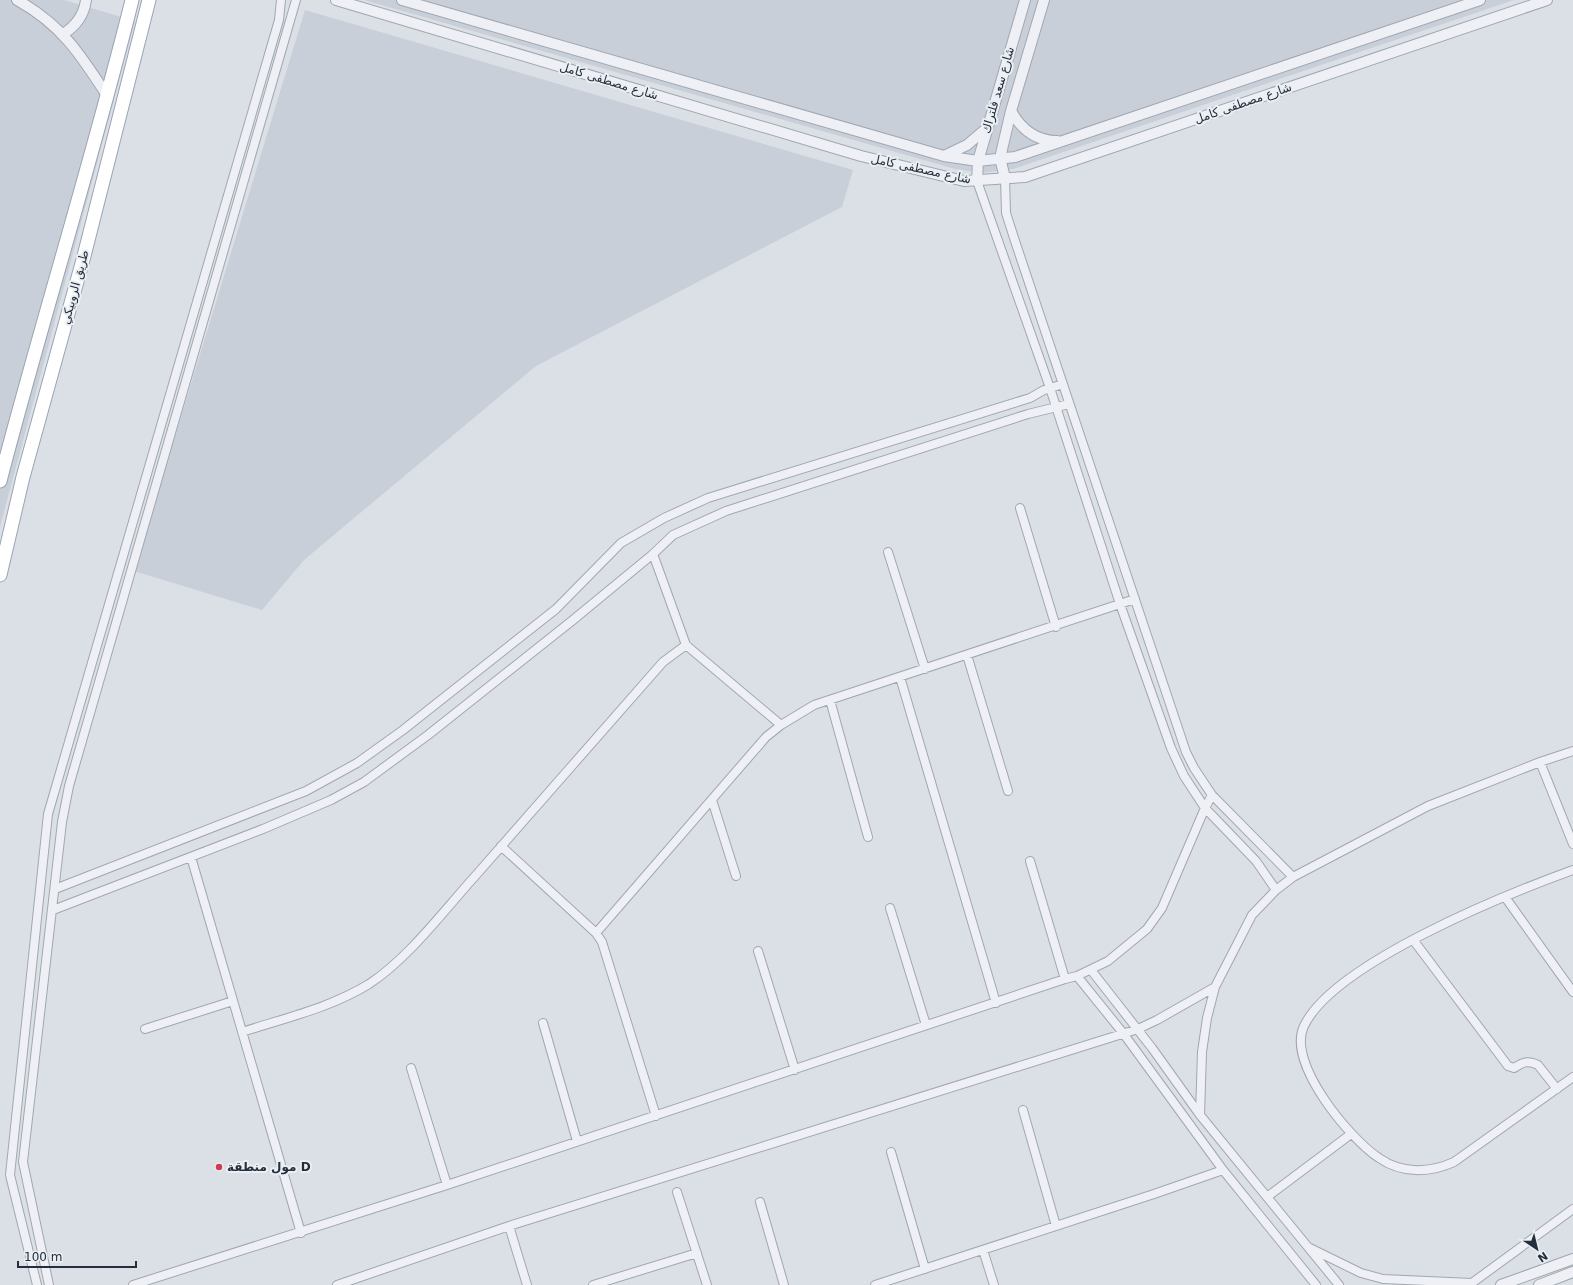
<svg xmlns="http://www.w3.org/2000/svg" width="1573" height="1285" font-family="'DejaVu Sans','Noto Naskh Arabic',sans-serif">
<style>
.built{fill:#c9cfd8}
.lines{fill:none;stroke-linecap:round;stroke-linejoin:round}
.minor-casing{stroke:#a1a7b0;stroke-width:10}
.tertiary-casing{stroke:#a1a7b0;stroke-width:12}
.primary-casing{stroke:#9aa4b2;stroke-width:15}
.minor{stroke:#eef0f5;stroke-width:8}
.tertiary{stroke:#eef0f5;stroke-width:10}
.primary{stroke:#fff;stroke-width:13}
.poi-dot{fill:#d23952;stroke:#eaeff4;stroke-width:1.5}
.labels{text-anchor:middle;stroke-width:4;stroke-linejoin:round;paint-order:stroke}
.street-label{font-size:12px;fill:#252e3d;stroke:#eaeff4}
.poi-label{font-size:12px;font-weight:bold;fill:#252e3d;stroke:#eaeff4;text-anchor:start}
</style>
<rect width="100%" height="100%" fill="#dbe0e6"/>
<path class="built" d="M0,0H64L135,21L0,527Z
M364,0H1514L1013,169L982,173L955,169Z
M305,10L853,170L842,207L536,366L304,560L262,610L134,571Z"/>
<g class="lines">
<g class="minor-casing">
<path id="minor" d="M1005,178L1006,213L1015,241L1186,752L1194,768L1212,795L1293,877
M977,181L1050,388L1120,604L1171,748L1184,776L1205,808L1256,861L1276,890
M1020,508L1056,627
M888,552L925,669
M653,554L686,645L781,725
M967,655L1008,791
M900,677L996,1003
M830,700L868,837
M1540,762L1573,844
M712,800L736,876
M501,846L596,933L602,942L656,1116
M191,857L301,1233
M1030,861L1065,979
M1573,870C1507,894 1334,963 1304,1026C1286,1063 1350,1139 1379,1158C1402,1174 1430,1173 1454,1162L1573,1077
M55,889L306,791L357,763L403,730L556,609L621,543L664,518L708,498L1030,398L1044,390L1063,384
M1505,897L1573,992
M890,908L926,1025
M53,910L263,829L331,800L364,782L428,735L573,620L653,554L673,535L726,511L1028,414L1069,404
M596,933L766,737L781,725L814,705L1135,599
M1414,941L1508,1066L1514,1068C1523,1062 1528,1060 1538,1065L1557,1089
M758,951L795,1070
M1091,970L1152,1048L1200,1115L1339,1285
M1077,976L1123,1033L1223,1170L1316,1285
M543,1023L577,1141
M145,1029L233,1001
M242,1032C285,1018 330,1008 369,984C409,958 445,909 477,874C539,803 601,733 663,662L686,645
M411,1068L447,1185
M1023,1110L1056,1226
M1200,1115L1202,1052L1207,1018L1215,987
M891,1152L925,1269
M677,1192L707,1285
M1267,1197L1351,1134
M760,1202L784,1285
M509,1226L527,1285
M1310,1248L1361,1273L1383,1279L1472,1283L1573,1209
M983,1250L994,1285
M37,1285L10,1175L48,814L279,20L281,0
M49,1285L23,1162L62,822L69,786L296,0
M133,1285L447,1185L1065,979L1077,976L1108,961L1147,929L1162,908L1205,808L1212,795
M337,1285L509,1226L1138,1029L1157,1020L1215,987L1252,915L1276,890L1293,877L1428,806L1540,762L1573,751
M593,1285L697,1253
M875,1285L1154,1194L1223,1170"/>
</g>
<g class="tertiary-casing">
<path id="tertiary" d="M17,0C62,25 81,55 108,97
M336,0L861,156L964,181L1025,177L1547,0
M402,0L944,156L978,161L1015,157L1480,0
M63,34C76,26 84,15 86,0
M1011,111C1021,129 1035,141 1057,141
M944,156L967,145L987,128
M1005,178L1000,158L1011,111L1044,0
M977,181L978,161L1025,0
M1501,1285L1573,1259
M1539,1285L1573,1272"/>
</g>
<g class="primary-casing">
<path id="primary" d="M0,481C42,320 92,161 132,0
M0,575L23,477L84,256L149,0"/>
</g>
<use href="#minor" class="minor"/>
<use href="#tertiary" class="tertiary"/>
<use href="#primary" class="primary"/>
</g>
<circle class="poi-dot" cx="219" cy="1167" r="4"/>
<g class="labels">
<g class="street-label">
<text transform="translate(609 81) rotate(17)" y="4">شارع مصطفى كامل</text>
<text transform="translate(998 90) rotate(-74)" y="4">شارع سعد فلتراك</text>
<text transform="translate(1243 103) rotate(-19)" y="4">شارع مصطفى كامل</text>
<text transform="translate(921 169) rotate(12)" y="4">شارع مصطفى كامل</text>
<text transform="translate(75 287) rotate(-75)" y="4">طريق الروبيكي</text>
</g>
<g class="poi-label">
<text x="227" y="1171">مول منطقة D</text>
</g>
</g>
<g transform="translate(1537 1249) rotate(145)" stroke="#eaeff4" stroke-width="3" paint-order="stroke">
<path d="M0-3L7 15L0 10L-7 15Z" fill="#252e3d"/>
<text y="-6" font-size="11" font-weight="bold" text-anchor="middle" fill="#252e3d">N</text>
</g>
<path d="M18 1261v6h118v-6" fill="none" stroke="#252e3d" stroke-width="2"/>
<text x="24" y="1261" font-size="12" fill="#252e3d" stroke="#eaeff4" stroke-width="3" paint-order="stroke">100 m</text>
</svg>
